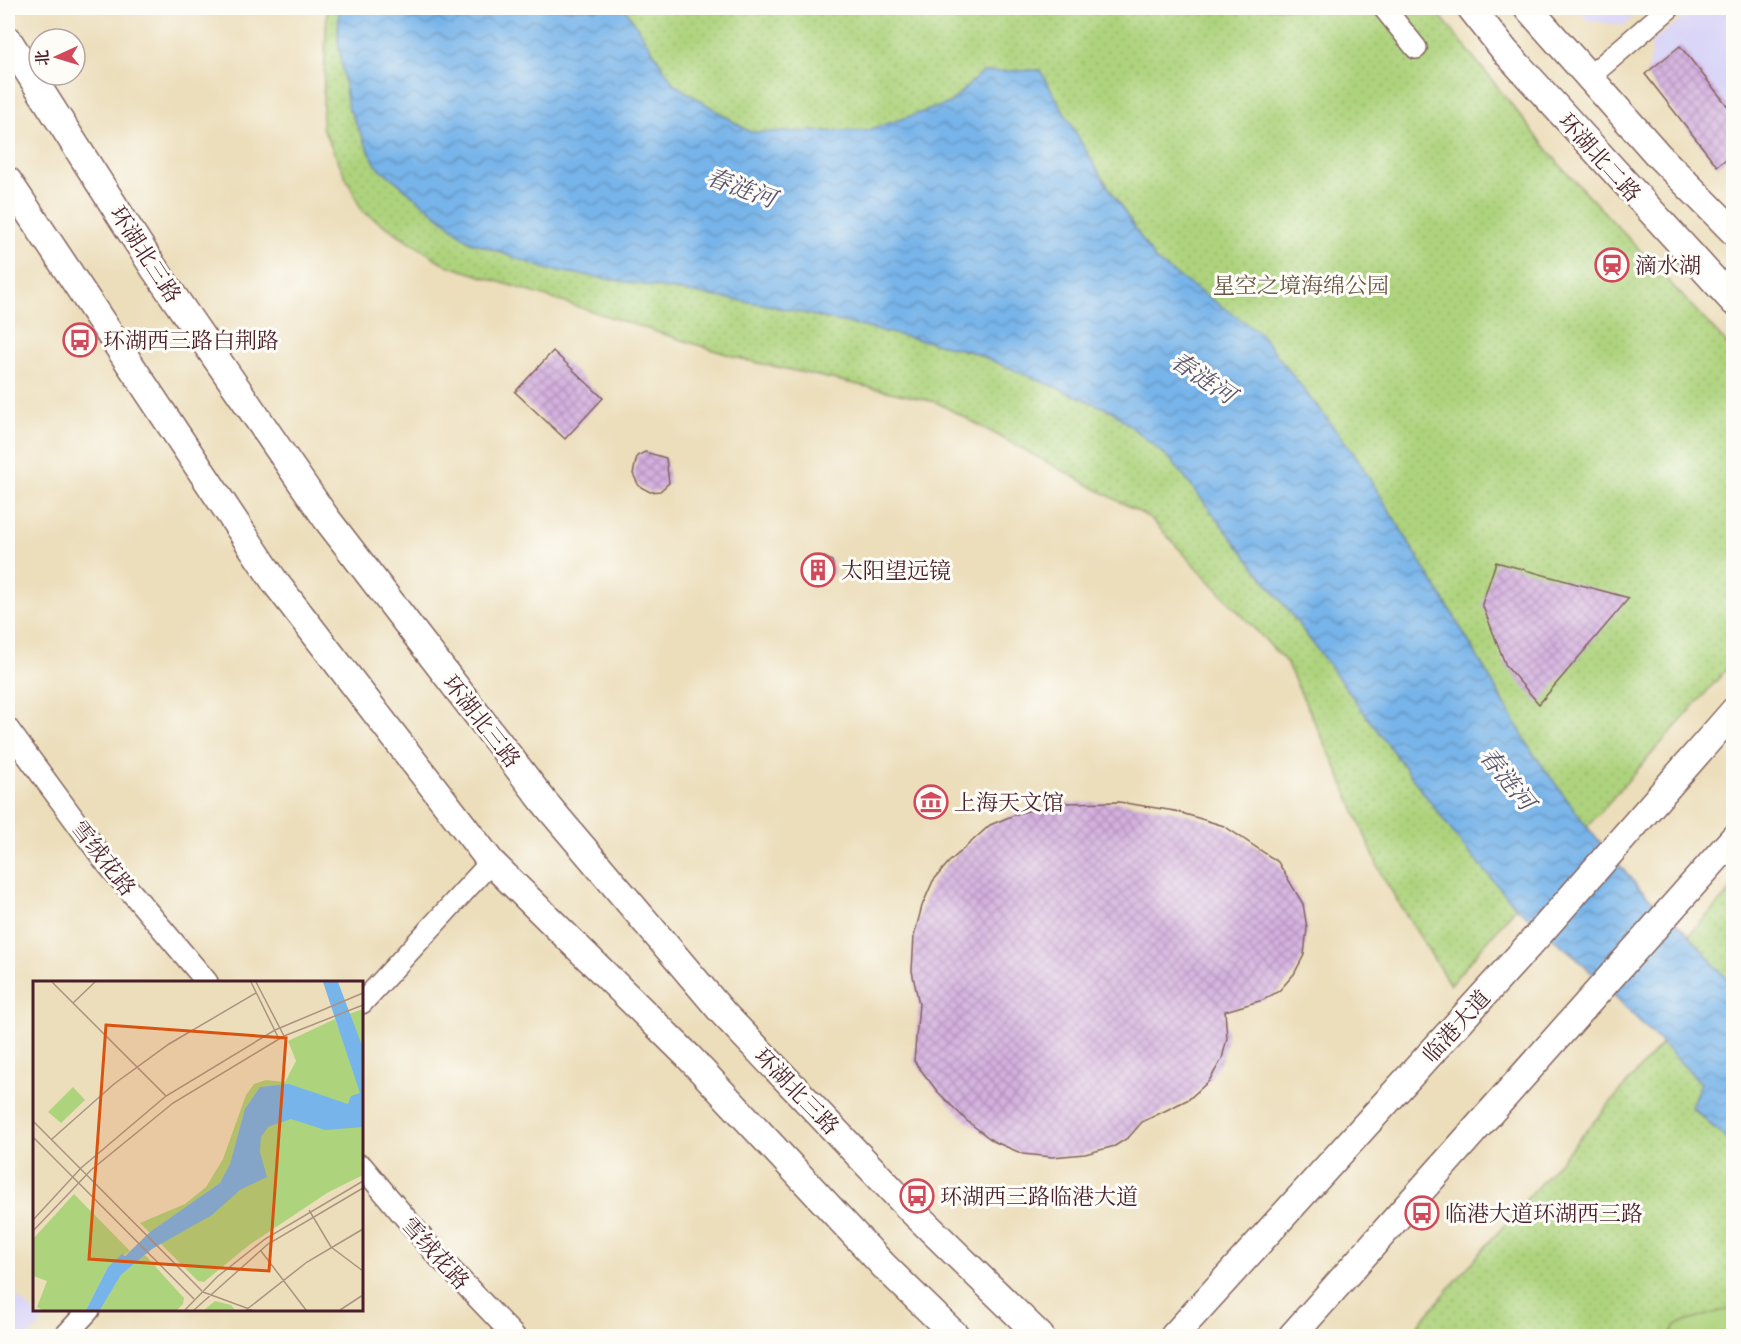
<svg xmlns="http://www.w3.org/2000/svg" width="1741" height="1344" font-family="'Sorts Mill Goudy','Noto Serif SC',serif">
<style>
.built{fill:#dad6f7}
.grass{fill:url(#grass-dots);stroke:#7c7954;stroke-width:1.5}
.pitch{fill:#aed37d;stroke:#7c7954;stroke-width:1.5}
.water{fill:url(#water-waves);stroke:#606a8a;stroke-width:1.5}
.building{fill:url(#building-cross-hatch)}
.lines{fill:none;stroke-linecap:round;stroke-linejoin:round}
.minor-casing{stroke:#83625d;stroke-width:24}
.major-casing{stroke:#83625d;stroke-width:30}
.minor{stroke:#fff;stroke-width:21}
.major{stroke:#fff;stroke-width:27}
.labels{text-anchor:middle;stroke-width:6;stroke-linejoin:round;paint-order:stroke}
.street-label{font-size:22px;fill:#4a1f2b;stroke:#fdfcf7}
.poi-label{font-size:22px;fill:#4a1f2b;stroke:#fdfcf7;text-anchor:start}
.park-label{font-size:22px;fill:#685544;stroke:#fdfcf7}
.water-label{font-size:24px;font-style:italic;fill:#5a536e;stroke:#fdfcf7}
.inset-road{fill:none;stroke:#ab9281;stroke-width:1.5}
.view{fill:#d8530f;fill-opacity:0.15;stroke:#d8530f;stroke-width:3}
.inset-edge{fill:none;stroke:#4a1f2b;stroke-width:3}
</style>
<defs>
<pattern id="grass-dots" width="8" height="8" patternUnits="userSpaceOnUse" patternTransform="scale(1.5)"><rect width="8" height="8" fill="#aed37d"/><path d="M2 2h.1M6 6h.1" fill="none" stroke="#97b56c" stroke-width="1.8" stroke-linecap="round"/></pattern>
<pattern id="water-waves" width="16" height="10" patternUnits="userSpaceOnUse" patternTransform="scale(1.5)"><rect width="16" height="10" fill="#77b4e9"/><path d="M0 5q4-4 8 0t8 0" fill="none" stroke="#6492bd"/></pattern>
<pattern id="building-cross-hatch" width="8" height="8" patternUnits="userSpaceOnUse" patternTransform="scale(1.5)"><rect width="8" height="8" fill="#d4b0df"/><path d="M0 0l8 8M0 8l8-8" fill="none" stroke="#ae8fb5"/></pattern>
</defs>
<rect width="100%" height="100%" fill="#fdfcf7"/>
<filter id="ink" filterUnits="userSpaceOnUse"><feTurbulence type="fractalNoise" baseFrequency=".0167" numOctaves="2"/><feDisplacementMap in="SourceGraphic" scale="12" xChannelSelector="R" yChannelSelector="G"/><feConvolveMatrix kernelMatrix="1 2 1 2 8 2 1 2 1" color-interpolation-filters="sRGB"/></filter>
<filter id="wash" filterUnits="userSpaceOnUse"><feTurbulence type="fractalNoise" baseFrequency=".008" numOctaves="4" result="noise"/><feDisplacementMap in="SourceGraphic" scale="24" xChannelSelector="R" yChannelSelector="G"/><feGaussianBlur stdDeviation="1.35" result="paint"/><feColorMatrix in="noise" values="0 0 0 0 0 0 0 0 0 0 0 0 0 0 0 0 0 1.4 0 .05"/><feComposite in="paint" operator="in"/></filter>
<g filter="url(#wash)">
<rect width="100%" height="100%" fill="#ecdebb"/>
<path class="built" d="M1578,8H1644L1623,26L1587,20Z
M1697,8H1733V169L1648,76L1652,41Z
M8,1289L44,1321L30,1336H8Z"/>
<path class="grass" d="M327,8H1434L1560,165L1733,350V662L1516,907L1450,985L1382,876L1337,769L1286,662L1150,518L936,402L745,360L446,265L362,211L322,127Z
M1733,888V986L1689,935Z
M1662,1043L1701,1083L1691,1107L1733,1145V1336H1408Z"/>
<path class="pitch" d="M1733,1307V1336H1669L1676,1325Z"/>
<path class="water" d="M339,8H625L674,84L750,132L865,131L950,103L982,72L1040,70L1095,166L1156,261L1259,332L1356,456L1455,618L1533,753L1588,828L1638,887L1689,935L1733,986V1145L1691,1106L1701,1083L1577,958L1516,907L1460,842L1285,606L1171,460L1112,411L969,351L767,305L546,269L469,241L376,165L348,107L338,40Z"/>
<g id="blocks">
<path class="building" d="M1680,46L1734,114V153L1717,166L1645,74Z
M553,351L603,398L565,439L515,392Z
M645,452L666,458L669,483L660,491L650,492L639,486L633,474L637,456Z
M824,557L832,561L834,573L828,579L807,580L802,567L808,561Z
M1496,562L1629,598L1539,704L1506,666L1482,604Z
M1119,802L1175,811L1224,826L1278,862L1303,904L1307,928L1304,955L1294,974L1279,991L1263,1000L1225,1011L1227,1038L1222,1059L1209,1081L1189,1099L1142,1122L1129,1137L1115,1146L1085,1154L1052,1157L1023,1154L993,1141L967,1121L937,1091L914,1061L919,1004L912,971L914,936L922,906L933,881L948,863L990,825L1019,813L1065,803Z"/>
</g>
</g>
<g filter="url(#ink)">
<use href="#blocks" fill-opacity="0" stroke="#83625d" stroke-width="1.5"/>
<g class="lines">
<g class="minor-casing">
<path id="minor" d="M1384,8L1416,48
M1589,77L1669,8
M8,729L104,860L207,982
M362,1003L491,862
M362,1166L435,1253L514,1336
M65,1336L89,1310"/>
</g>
<g class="major-casing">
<path id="major" d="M1471,8L1505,51L1734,302
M1528,8L1658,155L1734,232
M8,40L154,268L326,518L545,803L723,1013L909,1208L1040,1336
M8,181L275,582L491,862L688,1056L884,1266L956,1336
M1174,1336L1540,933L1734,711
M1292,1336L1734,838"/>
</g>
<use href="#minor" class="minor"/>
<use href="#major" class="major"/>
</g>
</g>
<defs>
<g id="station-ring" transform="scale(1.725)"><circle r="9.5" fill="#fdfcf7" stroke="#d1495b" stroke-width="1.5"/><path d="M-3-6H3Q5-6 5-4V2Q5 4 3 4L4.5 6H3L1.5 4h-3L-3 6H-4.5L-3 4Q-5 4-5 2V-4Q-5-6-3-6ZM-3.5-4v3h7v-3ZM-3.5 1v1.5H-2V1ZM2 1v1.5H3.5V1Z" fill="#d1495b"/></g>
<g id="bus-ring" transform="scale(1.725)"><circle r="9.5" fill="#fdfcf7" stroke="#d1495b" stroke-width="1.5"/><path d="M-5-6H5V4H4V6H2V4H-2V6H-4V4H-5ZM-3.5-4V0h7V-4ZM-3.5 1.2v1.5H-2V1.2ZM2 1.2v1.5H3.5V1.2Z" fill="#d1495b"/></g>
<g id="building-ring" transform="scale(1.725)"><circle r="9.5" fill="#fdfcf7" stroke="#d1495b" stroke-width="1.5"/><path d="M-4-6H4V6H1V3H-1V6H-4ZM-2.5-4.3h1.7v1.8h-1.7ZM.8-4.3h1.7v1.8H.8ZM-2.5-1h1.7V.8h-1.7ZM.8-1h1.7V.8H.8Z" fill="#d1495b"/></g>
<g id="museum-ring" transform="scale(1.725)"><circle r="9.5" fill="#fdfcf7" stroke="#d1495b" stroke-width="1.5"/><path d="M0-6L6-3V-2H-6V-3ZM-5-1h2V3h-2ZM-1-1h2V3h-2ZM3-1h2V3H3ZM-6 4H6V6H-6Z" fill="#d1495b"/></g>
</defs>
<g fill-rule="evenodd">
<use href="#station-ring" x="1612" y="265"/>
<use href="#bus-ring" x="80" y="340"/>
<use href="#building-ring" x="818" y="570"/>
<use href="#museum-ring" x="931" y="802"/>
<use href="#bus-ring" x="917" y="1196"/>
<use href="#bus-ring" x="1422" y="1213"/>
</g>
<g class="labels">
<g class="street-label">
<text transform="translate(1600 157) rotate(48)" y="8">环湖北二路</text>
<text transform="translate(146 254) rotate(57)" y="8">环湖北三路</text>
<text transform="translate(482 721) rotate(52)" y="8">环湖北三路</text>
<text transform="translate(104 858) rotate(52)" y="8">雪绒花路</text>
<text transform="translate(1456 1026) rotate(-48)" y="8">临港大道</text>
<text transform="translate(797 1091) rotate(46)" y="8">环湖北三路</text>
<text transform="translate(436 1253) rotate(48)" y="8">雪绒花路</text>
</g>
<g class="poi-label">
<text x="1635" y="273">滴水湖</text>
<text x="103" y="348">环湖西三路白荆路</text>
<text x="841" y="578">太阳望远镜</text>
<text x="954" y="810">上海天文馆</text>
<text x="940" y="1204">环湖西三路临港大道</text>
<text x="1445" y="1221">临港大道环湖西三路</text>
</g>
<g class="park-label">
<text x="1301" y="293">星空之境海绵公园</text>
</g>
<g class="water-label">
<text transform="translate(741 188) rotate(20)" y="8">春涟河</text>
<text transform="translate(1203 378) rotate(34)" y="8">春涟河</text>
<text transform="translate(1507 779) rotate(51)" y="8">春涟河</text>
</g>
</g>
<g transform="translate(33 981)">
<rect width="330" height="330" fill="#ecdebb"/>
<path d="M330,28V194L294,212L216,264L171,301L165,300L107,242L152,223L173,206L190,178L213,114L221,103L233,99L252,101L263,80L255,60L302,38L306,48L320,42L316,33ZM40,106L52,119L28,142L15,131ZM41,213L97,270L75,286L53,329H9L4,326L14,300L0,295V258ZM112,274L151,317L150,323L144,329H67L88,294ZM182,320L198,324L202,329H171Z" fill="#aed37d"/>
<path d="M39,262H50L59,269L62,288L37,290L32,287Z" fill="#aed37d"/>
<path d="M290,1H305L330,67V146L292,149L258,138L235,146L228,156L227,171L234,196L207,209L179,234L119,268L88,294L67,329H53L75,286L89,273L92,275L117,251L187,202L197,183L212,128L227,106L256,103L315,123L318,115L327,112Z" fill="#77b4e9"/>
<path class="inset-road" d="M19,1L133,115M218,1L246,58M223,1L251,55M40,22L62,1M0,140L169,310M0,156L161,318M19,158L81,103L136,63L223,12M276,229L298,266L330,290M0,239L48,187L133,115L242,49L330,12M0,250L58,189L140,122L251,55L330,24M228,270L273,329M170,311L219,329M152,329L184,296L232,258L330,200M161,329L235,263L330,207M213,329L274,281L330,248M307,329L330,314"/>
<path class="view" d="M73,44L253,57L236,290L56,278Z"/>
<rect width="330" height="330" class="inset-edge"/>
</g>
<rect width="1741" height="1344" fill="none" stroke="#fdfcf7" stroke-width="30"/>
<g transform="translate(57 57) rotate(266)"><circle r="28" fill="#fdfcf7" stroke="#b5a4a5" stroke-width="1.5"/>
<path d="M0-4.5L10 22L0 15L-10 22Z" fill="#d1495b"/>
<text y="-9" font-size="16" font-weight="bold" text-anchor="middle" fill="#4a1f2b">北</text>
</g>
</svg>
